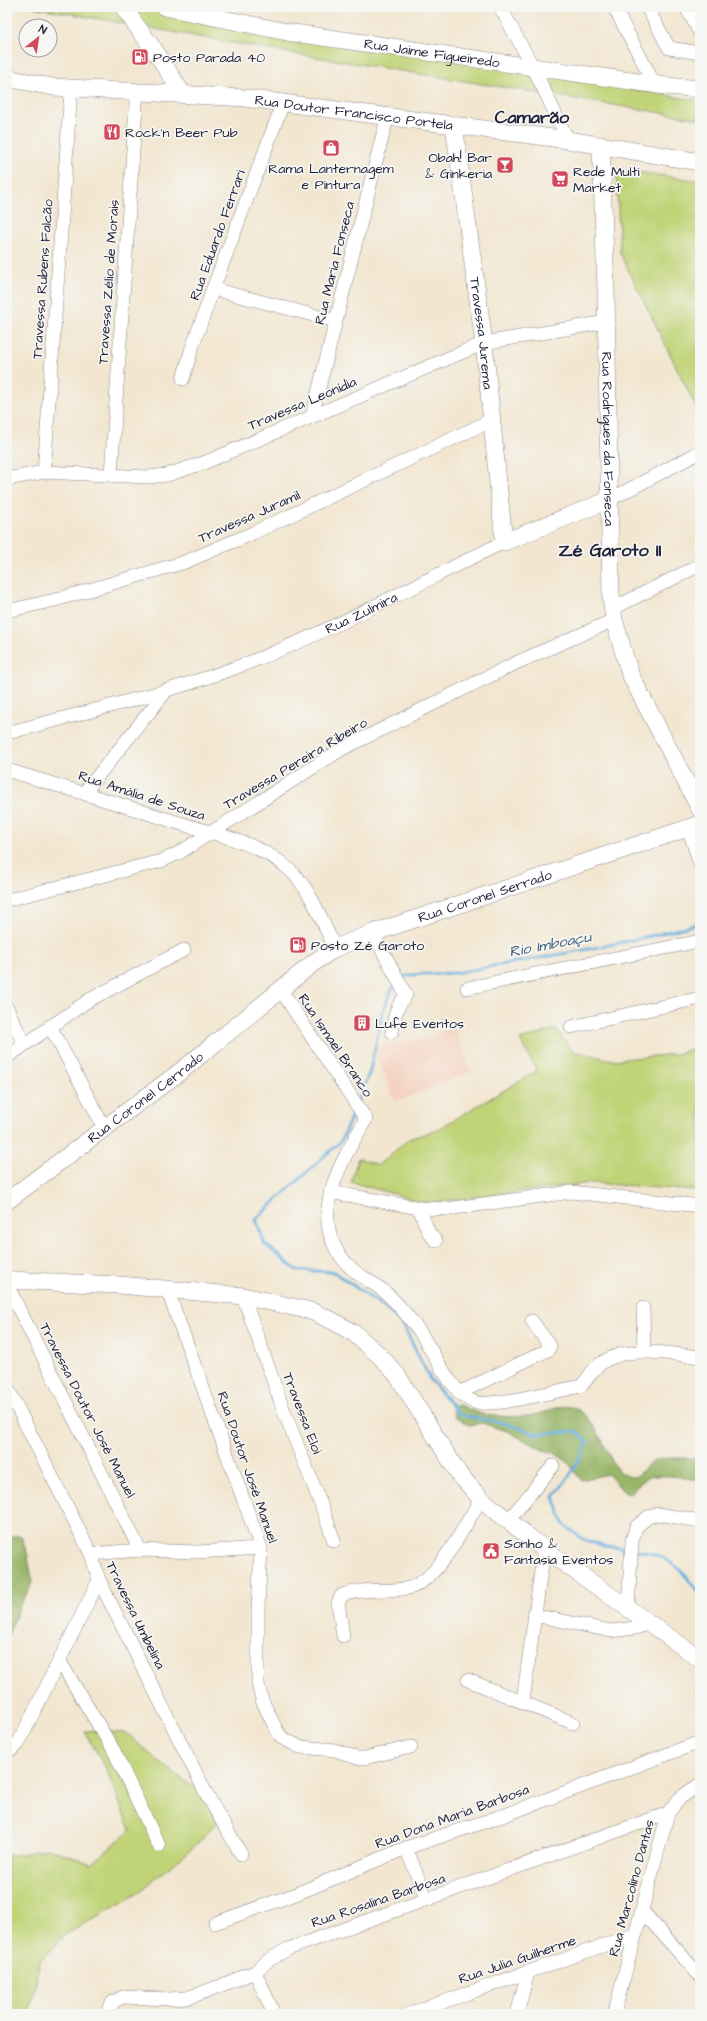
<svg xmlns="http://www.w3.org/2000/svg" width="707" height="2021" font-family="'Architects Daughter',sans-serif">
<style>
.built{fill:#f4d3c0}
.green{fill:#c0d376;stroke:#717a58}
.forest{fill:#98b567;stroke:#5d6c51}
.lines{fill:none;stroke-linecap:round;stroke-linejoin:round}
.stream{stroke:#64addc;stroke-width:3}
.minor-casing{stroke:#8a8486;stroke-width:14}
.major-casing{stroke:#8a8486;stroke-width:18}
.minor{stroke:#fff;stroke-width:13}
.major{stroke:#fff;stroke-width:17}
.labels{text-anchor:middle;stroke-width:3.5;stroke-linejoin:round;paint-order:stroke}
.street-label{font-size:14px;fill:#22223b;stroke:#f6f6f2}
.poi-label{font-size:14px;fill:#22223b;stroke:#f6f6f2;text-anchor:start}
.water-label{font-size:15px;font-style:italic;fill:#3c5a7b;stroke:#f6f6f2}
.district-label{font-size:18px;font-weight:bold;fill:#22223b;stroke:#f6f6f2}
</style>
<rect width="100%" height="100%" fill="#f6f6f2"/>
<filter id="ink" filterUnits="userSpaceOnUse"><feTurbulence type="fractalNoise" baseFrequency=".025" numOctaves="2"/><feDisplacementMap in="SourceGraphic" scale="8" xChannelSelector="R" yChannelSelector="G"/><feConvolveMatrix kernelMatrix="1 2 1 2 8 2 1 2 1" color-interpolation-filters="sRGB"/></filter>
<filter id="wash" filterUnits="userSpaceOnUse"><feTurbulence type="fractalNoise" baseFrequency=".012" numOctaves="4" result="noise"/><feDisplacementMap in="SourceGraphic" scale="16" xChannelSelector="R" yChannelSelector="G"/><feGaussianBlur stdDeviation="0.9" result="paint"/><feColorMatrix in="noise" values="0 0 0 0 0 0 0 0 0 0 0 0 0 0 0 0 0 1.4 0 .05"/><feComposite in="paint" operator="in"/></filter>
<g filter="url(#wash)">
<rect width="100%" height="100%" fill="#f2e6d0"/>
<path class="built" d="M454,1027L471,1072L395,1102L374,1050L387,1044L422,1039Z"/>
<path class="green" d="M33,7H160L700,101V119L278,51Z
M616,169L700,181V415L620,253Z
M556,1029L573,1051L613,1060L676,1054L700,1046V1191L591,1183L426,1203L351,1182L358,1158L378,1165L409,1139L438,1129L537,1071L520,1040Z
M84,1731L127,1733C152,1757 177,1778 208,1795L217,1822L197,1844L137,1894L65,1935L40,1961L29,2014H7V1855L22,1854L48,1848L92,1864L130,1830L105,1766Z"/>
<path class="forest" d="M459,1405C469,1409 478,1414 488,1415C498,1417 523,1417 534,1415C547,1413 557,1404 571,1407C603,1415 606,1473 630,1477C640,1478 643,1468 649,1464C662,1455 685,1459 700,1458V1480C688,1478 654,1472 645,1479C638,1484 636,1490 629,1494L624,1492L608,1474L581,1480L568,1462L553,1452L543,1450L507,1431L482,1423L469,1425L454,1416L453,1411L455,1406Z
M7,1536H21L28,1556L32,1581L30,1588L20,1605L7,1638Z"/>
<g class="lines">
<path class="stream" d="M403,977C422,971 441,976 461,972C540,957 622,946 700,923
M358,1101L370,1071L383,1010L393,987
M355,1108L341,1141L256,1219L264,1243L296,1270L334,1272L381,1305L402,1323L430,1379L460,1415L504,1423L536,1434L576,1431L588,1443L574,1469L554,1497L564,1525L584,1540L606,1546L627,1549
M635,1550C669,1555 680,1567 700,1594"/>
</g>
</g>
<g filter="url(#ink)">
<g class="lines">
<g class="minor-casing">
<g id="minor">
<path d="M500,7L533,67L568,140"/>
<path d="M614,7L655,85"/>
<path d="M647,7L669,48L700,53"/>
<path d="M686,7L700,33"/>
<path d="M213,289L336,321"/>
<path d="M183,379L191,351L213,289L283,103"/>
<path d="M312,416L387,118"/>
<path d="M44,472L71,89"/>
<path d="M111,475L137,91"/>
<path d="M7,479L44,472L148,477L167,475L206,462L484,343L606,322"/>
<path d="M609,500L700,452"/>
<path d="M612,609L700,565"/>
<path d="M7,611L55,600L185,562L253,533L492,420"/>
<path id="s1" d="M7,733C89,711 174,692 253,661C339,627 421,582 504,542"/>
<path d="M7,770C64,787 122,805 179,823C215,834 261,843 290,870C312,891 322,922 335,948"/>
<path d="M84,793L167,690"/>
<path d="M688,828L700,864"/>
<path d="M7,900L161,861L179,853L342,749L518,662L614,620"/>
<path d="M373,933L406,995C396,1007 394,1017 392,1032"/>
<path d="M467,988L700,941"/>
<path d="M280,989L366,1119C340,1165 302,1222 352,1269C362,1278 376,1284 386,1293C398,1303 408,1317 418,1329C433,1350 450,1393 474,1402C491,1408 561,1390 581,1386C588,1379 591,1371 599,1365C625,1344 670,1354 700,1357"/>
<path d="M7,1008L24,1044"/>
<path d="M50,1026L105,1129"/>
<path d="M571,1027L700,998"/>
<path d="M7,1057L89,1000L184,950"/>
<path d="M330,1192L419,1208L447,1209L571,1192L700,1206"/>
<path d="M419,1208L429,1233L436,1241"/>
<path d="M7,1285L140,1550"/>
<path d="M167,1289L261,1548L258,1608V1684L262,1700L276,1729L282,1738L300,1747L335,1750L357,1758H365L411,1747"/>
<path d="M243,1296L285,1414L322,1507L334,1541"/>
<path d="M643,1308L644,1351"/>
<path d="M7,1387L91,1554L99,1580L208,1797L241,1854"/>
<path d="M459,1393L548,1350L550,1346L532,1321"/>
<path d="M508,1521L553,1466"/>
<path d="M91,1554L140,1550L198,1552L261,1548"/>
<path d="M628,1608L632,1541L636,1527L648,1517L658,1514L700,1521"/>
<path d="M534,1615L611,1631L635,1628L650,1623"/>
<path d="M343,1636L338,1603L342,1595C364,1587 387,1593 409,1588C439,1580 465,1524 481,1499"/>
<path d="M59,1660L113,1749L159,1846"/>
<path d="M468,1680L573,1723"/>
<path d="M523,1701L544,1549"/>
<path d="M7,1753L18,1744L99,1580"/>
<path d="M406,1848L427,1900"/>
<path d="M643,1912L700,1976"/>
<path d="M215,1923L296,1894L406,1848L505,1815L700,1742"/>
<path d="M255,1972L274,2014"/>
<path d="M107,2014L113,2002L123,1997L169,1999L186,1998L199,1994L255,1972L269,1960L288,1949L668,1813"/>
<path d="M409,2014L636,1934"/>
<path d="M517,2014L528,1972"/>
<path d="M614,2014L668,1813L680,1798L700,1784"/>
</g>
</g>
<g class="major-casing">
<g id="major">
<path d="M123,7L157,54L182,93"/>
<path id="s2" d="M165,7L287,32L666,86L700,89"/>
<path id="s3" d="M7,78L53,87L245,98L568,140L700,162"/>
<path id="s4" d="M454,125L484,343L504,542L609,500"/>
<path id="s5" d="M601,145L606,291L611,596L614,620L630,674L700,809"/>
<path id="s6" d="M7,1201L181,1071L312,964L335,948L373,933L700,824"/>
<path d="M7,1280L119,1285L243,1296L311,1311L333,1321L355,1334L380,1356L397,1375L459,1474L481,1499L544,1549L700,1659"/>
</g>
</g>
<use href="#minor" class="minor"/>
<use href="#major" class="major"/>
</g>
</g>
<defs>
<g id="fuel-square" transform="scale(0.9)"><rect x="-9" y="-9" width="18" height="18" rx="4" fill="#d1495b" stroke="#f6f6f2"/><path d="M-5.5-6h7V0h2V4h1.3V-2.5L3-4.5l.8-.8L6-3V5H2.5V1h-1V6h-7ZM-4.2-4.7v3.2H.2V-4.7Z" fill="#fff"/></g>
<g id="restaurant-square" transform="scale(0.9)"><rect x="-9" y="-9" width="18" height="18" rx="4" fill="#d1495b" stroke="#f6f6f2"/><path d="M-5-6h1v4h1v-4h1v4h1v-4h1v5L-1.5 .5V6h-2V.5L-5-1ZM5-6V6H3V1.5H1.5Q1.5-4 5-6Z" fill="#fff"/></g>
<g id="shop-square" transform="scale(0.9)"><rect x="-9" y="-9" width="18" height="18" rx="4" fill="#d1495b" stroke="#f6f6f2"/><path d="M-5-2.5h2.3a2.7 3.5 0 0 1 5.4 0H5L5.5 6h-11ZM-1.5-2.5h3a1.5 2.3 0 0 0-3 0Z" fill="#fff"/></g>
<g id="bar-square" transform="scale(0.9)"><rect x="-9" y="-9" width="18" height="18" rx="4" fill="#d1495b" stroke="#f6f6f2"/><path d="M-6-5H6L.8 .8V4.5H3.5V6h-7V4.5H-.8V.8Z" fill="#fff"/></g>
<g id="supermarket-square" transform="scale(0.9)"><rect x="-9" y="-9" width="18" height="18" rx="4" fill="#d1495b" stroke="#f6f6f2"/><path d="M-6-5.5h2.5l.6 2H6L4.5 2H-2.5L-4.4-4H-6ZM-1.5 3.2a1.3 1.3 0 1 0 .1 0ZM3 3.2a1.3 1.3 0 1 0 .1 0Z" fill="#fff"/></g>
<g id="building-square" transform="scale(0.9)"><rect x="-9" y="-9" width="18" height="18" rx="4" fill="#d1495b" stroke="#f6f6f2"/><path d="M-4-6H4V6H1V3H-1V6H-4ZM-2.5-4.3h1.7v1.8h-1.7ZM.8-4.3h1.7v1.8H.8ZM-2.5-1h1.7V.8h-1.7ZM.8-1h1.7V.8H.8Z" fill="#fff"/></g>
<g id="civic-square" transform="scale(0.9)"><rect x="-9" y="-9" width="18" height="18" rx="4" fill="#d1495b" stroke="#f6f6f2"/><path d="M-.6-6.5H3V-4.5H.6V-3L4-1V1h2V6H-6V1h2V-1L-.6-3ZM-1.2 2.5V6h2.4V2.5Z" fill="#fff"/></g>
</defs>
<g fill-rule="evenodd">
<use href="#fuel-square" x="140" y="57"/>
<use href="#restaurant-square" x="112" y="132"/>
<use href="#shop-square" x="331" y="148"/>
<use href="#bar-square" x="505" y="165"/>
<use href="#supermarket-square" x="560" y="179"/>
<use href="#fuel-square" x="298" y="945"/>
<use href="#building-square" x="362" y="1023"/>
<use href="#civic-square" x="491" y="1551"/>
</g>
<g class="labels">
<g class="street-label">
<text dy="5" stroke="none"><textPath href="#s2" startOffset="271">Rua Jaime Figueiredo</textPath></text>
<text dy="5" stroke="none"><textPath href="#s3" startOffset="349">Rua Doutor Francisco Portela</textPath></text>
<text transform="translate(217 235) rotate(-70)" y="5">Rua Eduardo Ferrari</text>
<text transform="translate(334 263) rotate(-76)" y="5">Rua Maria Fonseca</text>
<text transform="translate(42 279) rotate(-86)" y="5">Travessa Rubens Falcão</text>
<text transform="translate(108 282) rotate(-86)" y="5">Travessa Zélio de Morais</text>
<text dy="5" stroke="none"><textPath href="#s4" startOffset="210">Travessa Jurema</textPath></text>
<text transform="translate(302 403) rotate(-23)" y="5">Travessa Leonídia</text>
<text dy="5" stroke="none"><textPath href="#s5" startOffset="294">Rua Rodrigues da Fonseca</textPath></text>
<text transform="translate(249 516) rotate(-24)" y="5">Travessa Juramil</text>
<text dy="5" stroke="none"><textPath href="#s1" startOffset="375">Rua Zulmira</textPath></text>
<text transform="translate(295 763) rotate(-31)" y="5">Travessa Pereira Ribeiro</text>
<text transform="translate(142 795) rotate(18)" y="5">Rua Amália de Souza</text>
<text dy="5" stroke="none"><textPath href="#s6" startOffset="573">Rua Coronel Serrado</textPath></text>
<text transform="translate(336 1045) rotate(56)" y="5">Rua Ismael Branco</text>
<text dy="5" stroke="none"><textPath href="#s6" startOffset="173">Rua Coronel Cerrado</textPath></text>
<text transform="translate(88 1410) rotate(63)" y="5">Travessa Doutor José Manuel</text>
<text transform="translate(303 1413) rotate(69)" y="5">Travessa Eloi</text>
<text transform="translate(248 1467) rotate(71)" y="5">Rua Doutor José Manuel</text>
<text transform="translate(136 1615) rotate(64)" y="5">Travessa Umbelina</text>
<text transform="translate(452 1816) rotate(-20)" y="5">Rua Dona Maria Barbosa</text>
<text transform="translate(631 1888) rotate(-75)" y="5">Rua Marcolino Dantas</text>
<text transform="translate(378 1900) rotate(-19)" y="5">Rua Rosalina Barbosa</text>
<text transform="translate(517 1959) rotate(-19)" y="5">Rua Julia Guilherme</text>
</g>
<g class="poi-label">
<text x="153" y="62">Posto Parada 40</text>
<text x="125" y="137">Rock'n Beer Pub</text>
<text x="492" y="162" text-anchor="end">Obah! Bar<tspan x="492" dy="16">&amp; Ginkeria</tspan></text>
<text x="331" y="173" text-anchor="middle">Rama Lanternagem<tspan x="331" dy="16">e Pintura</tspan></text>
<text x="573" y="176">Rede Multi<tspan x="573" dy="16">Market</tspan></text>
<text x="311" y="950">Posto Zé Garoto</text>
<text x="375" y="1028">Lufe Eventos</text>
<text x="504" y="1548">Sonho &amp;<tspan x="504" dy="16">Fantasia Eventos</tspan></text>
</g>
<g class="water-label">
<text transform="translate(550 944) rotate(-11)" y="5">Rio Imboaçu</text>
</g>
<g class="district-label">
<text x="532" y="123">Camarão</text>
<text x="610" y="556">Zé Garoto II</text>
</g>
</g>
<rect width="707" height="2021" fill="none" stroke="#f6f6f2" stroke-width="24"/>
<g transform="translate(38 38) rotate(30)"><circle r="19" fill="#f6f6f2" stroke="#a1a1a9"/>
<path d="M0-3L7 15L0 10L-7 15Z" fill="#d1495b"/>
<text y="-6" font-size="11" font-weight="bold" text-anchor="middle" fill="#22223b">N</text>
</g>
</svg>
